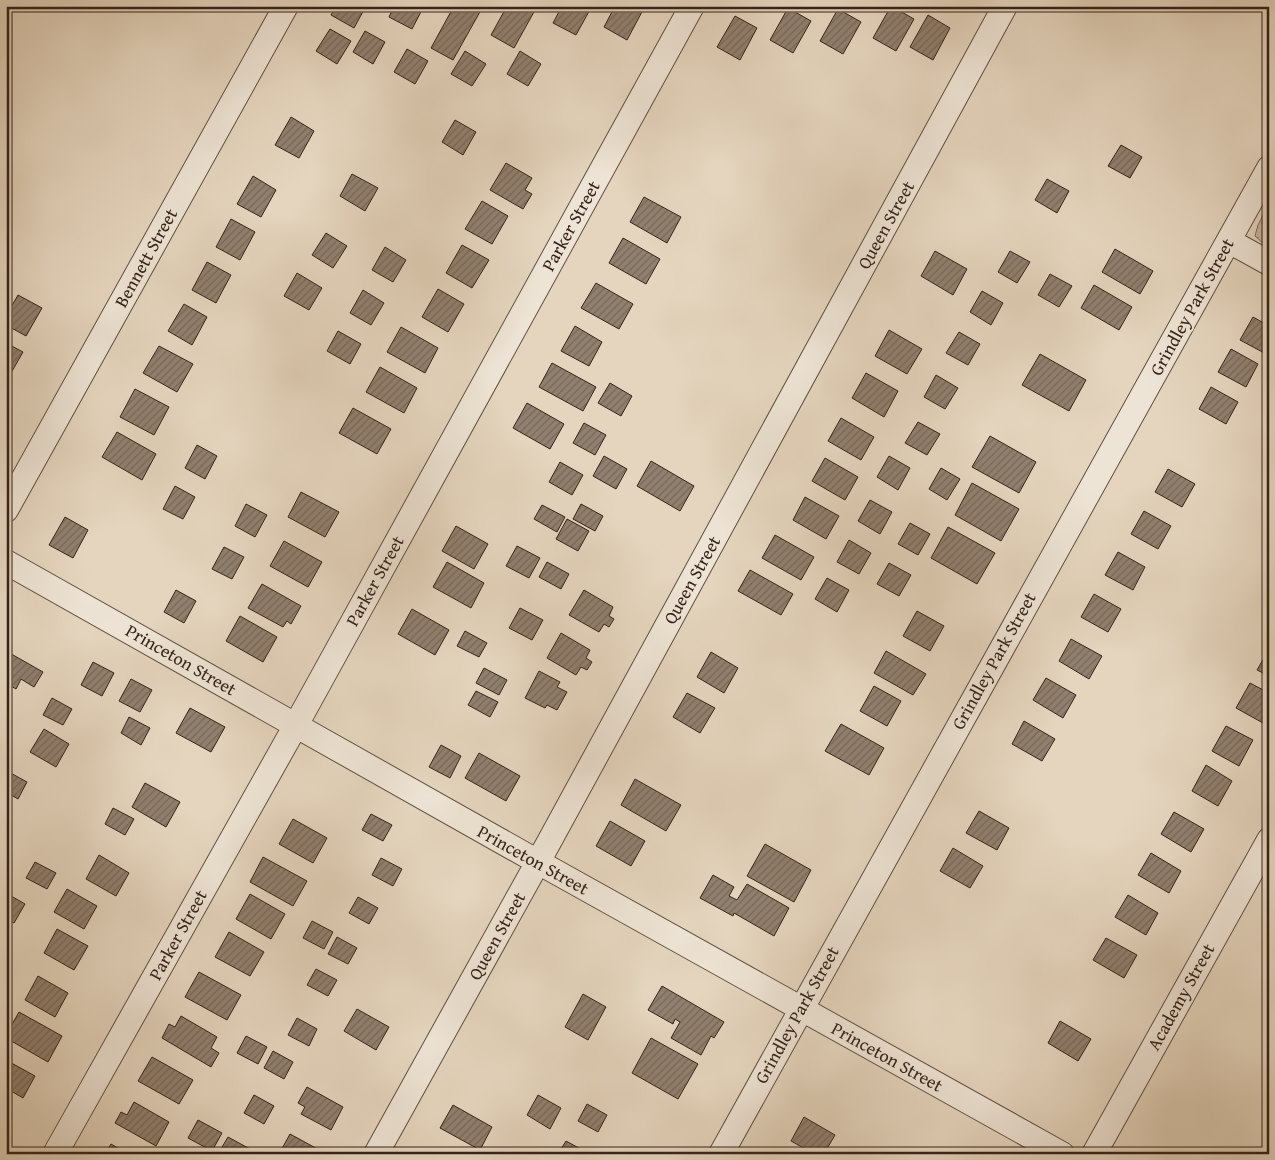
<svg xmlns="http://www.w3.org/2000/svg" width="1275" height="1160" font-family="'Gentium Book Plus',serif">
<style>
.green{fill:url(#green-dots);stroke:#7e6d5e}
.building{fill:url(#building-hatch);stroke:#352319}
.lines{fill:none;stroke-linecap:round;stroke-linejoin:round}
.minor-casing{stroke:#615042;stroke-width:26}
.minor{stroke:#eee4d5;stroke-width:24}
.labels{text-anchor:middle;stroke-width:4;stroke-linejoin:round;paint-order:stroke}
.street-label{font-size:18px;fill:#352319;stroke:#eee4d5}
</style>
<defs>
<pattern id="green-dots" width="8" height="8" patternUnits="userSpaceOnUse" patternTransform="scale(1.25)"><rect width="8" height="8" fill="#c7b7a2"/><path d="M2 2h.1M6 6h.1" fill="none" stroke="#a29483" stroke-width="1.8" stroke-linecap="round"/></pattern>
<pattern id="building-hatch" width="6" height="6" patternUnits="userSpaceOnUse" patternTransform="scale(1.25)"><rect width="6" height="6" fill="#91806f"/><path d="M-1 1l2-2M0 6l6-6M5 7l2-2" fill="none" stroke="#77685a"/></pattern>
</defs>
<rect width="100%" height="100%" fill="#e5d5be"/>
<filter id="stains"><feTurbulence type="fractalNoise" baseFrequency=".004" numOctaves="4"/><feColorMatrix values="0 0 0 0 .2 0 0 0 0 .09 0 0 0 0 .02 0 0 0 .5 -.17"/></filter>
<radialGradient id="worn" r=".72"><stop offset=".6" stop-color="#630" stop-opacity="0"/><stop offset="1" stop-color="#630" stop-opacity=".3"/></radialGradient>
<path class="green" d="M1269,204V247L1264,244L1255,236L1258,225Z"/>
<path class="building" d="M336,6H366L354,28L331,15Z
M394,6H424L412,29L389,17Z
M454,6H475L481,10L453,60L431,48Z
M507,6H528L535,10L514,48L491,35Z
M562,6H592L576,35L553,23Z
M615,6H641L644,8L627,40L604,27Z
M891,6L914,19L896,51L873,38Z
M788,8L811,21L793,53L770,40Z
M838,9L861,22L843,54L820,41Z
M928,15L950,28L933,60L910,47Z
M735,16L757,28L740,60L717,47Z
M330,29L351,41L337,64L316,51Z
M365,31L385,42L373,64L353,52Z
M407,49L428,61L415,84L394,72Z
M465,51L486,64L472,86L451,74Z
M520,51L541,64L528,86L507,74Z
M291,117L314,131L299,158L275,145Z
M455,120L476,132L463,155L442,142Z
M1121,145L1142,157L1130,178L1108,166Z
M506,163L532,178L525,190L532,194L523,209L490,190Z
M352,174L378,188L365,211L340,196Z
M253,176L276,190L261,217L237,204Z
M1047,179L1069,191L1057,213L1035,200Z
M644,197L681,217L667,243L630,222Z
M482,201L508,216L492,244L465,229Z
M231,219L255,232L240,260L216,247Z
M326,233L347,246L333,268L312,255Z
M623,238L660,259L646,284L609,263Z
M462,245L489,260L472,288L446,273Z
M385,247L406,260L393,282L372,270Z
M1115,249L1153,271L1140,294L1102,272Z
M935,251L967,269L953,295L921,276Z
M1010,251L1030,262L1017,283L998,272Z
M207,262L231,275L216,303L192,290Z
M297,273L322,288L309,310L284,296Z
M1050,274L1072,286L1059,307L1038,295Z
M596,283L633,304L619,329L581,308Z
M1094,285L1132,307L1119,330L1081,308Z
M438,289L464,304L448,332L422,317Z
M363,290L384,303L371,325L350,313Z
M982,291L1003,303L991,325L970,312Z
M18,295L42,308L26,336L6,325V316Z
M184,304L207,317L192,345L168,331Z
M1253,317L1269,326V353L1268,355L1240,340Z
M575,326L602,342L589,366L561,351Z
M401,327L438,348L425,373L387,352Z
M889,330L922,349L907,374L875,356Z
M338,331L361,344L350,364L327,351Z
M959,332L980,344L968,365L946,353Z
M6,343L23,352L7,380L6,379Z
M159,346L193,364L177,392L143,373Z
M1231,349L1258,364L1246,387L1218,372Z
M1040,354L1086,380L1069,411L1022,385Z
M552,363L596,387L583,411L539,387Z
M380,367L417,388L404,413L366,392Z
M866,373L898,391L884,417L852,398Z
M936,375L958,388L945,409L924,397Z
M610,383L632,396L621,416L598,403Z
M1211,387L1238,402L1226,424L1199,409Z
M135,389L169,407L154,435L120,417Z
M527,403L564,424L550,449L513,428Z
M353,408L391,429L377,454L339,433Z
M841,418L874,437L861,460L828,441Z
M918,422L940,434L927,455L905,443Z
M584,423L606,435L595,455L573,443Z
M117,432L156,454L142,480L102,457Z
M990,436L1036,462L1019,493L972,467Z
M197,445L217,456L205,479L185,468Z
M604,456L627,469L616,489L593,476Z
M889,456L910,468L898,490L877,477Z
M825,458L858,477L845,500L812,481Z
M651,461L694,486L680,511L637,486Z
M560,462L583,475L572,495L549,482Z
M941,468L960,479L947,500L929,489Z
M1168,469L1195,484L1182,507L1155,492Z
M972,483L1019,509L1001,541L955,515Z
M175,486L195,497L183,519L163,509Z
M301,492L339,512L325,537L288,517Z
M805,497L839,516L826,539L793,520Z
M870,500L892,512L880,534L858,521Z
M246,504L267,515L255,537L235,526Z
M581,504L603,516L595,531L573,519Z
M542,505L565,517L557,532L534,519Z
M1144,511L1171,526L1158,549L1131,534Z
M65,517L88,530L73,558L49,545Z
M567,519L589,531L578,551L556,539Z
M910,523L930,534L918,555L898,544Z
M456,526L488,544L474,569L442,551Z
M948,527L995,553L977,584L931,558Z
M775,535L814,557L801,580L762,558Z
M849,540L871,553L859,574L837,562Z
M284,541L322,562L308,587L270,566Z
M517,546L540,558L529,578L506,566Z
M224,547L244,557L232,579L212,569Z
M1118,552L1145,567L1133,590L1105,575Z
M447,562L484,583L471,608L433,587Z
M547,562L569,574L561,589L539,577Z
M889,563L911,575L899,596L877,584Z
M750,570L793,594L781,615L738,591Z
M827,578L849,590L837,612L815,599Z
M262,584L301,606L291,624L287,621L283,627L248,608Z
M176,590L196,601L184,623L164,612Z
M584,590L613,607L609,616L614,619L609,627L604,624L599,632L569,615Z
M1094,594L1121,609L1108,632L1081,617Z
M520,608L543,620L532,640L509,628Z
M412,609L449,630L435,655L398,634Z
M917,611L944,626L930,651L903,636Z
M240,616L277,637L263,662L226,641Z
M465,631L487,643L479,657L457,646Z
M561,633L590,650L586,658L592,662L587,670L581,667L576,675L547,658Z
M1071,639L1102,656L1089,679L1059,661Z
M1269,649V676L1257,670Z
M6,651L43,672L34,687L21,679L16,689L6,683Z
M886,651L926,674L913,695L874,673Z
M711,652L738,668L724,693L697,677Z
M93,662L114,673L102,696L81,685Z
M484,668L507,680L499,695L476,683Z
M539,671L560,682L557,687L567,692L557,710L547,705L545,708L525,698Z
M1046,678L1076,695L1063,718L1033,700Z
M131,679L152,690L140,712L119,701Z
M1250,683L1269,693V712L1263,723L1236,708Z
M874,686L901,701L887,726L860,711Z
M476,691L498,702L490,717L468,705Z
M687,693L715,708L700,733L673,717Z
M52,698L72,709L63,725L43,715Z
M190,708L225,727L211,752L176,733Z
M129,717L150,728L141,745L121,733Z
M1024,721L1055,739L1042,761L1012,744Z
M841,724L884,748L869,775L825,751Z
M1226,726L1253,740L1239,766L1212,751Z
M44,729L69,744L56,767L30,752Z
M441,745L461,756L450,778L429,767Z
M479,753L520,776L506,801L465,778Z
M1206,765L1232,781L1218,806L1192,791Z
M7,771L27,782L18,799L6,792Z
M635,779L681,805L666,831L621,805Z
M145,783L180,802L166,827L132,807Z
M113,808L134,819L125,835L105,824Z
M979,811L1009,828L997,850L966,833Z
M1174,812L1204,829L1191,852L1161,834Z
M371,814L392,825L383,841L362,830Z
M293,819L327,838L313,863L279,844Z
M610,821L645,841L631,866L596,846Z
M765,844L811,870L794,902L747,876Z
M953,848L983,866L970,888L940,871Z
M1151,853L1181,871L1169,893L1138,875Z
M99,855L129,873L116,896L86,879Z
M263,857L307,881L293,906L250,882Z
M381,858L402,869L393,886L372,875Z
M35,862L56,873L47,889L26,878Z
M713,875L734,887L729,896L737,900L747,884L789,908L774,936L734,913L733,916L700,898Z
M67,889L97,906L84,929L54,912Z
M6,893L25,904L14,923L6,919Z
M250,894L285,914L271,939L236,919Z
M1128,895L1158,913L1146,935L1115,917Z
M358,897L378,908L369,924L349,913Z
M312,921L333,932L324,949L303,938Z
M57,929L88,946L74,970L44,953Z
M229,932L264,952L250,976L215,957Z
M337,937L357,948L348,964L328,954Z
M1106,938L1137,955L1124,978L1093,960Z
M316,969L337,980L328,996L307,985Z
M199,972L241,995L227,1020L185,997Z
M38,976L68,993L55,1017L25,1000Z
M662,986L724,1022L714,1038L711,1036L701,1055L671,1038L680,1022L675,1019L673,1024L648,1010Z
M583,994L606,1007L588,1040L565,1027Z
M357,1009L389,1027L376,1050L344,1031Z
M19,1012L62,1036L48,1062L6,1038V1035Z
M181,1016L217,1037L211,1048L219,1053L211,1067L162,1038L169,1024L175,1027Z
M297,1018L317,1029L309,1046L288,1035Z
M1060,1021L1091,1039L1078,1061L1048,1043Z
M246,1036L267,1047L258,1064L237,1053Z
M651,1038L698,1064L678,1099L632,1073Z
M273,1051L293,1062L284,1079L264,1068Z
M152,1057L193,1080L179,1104L138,1081Z
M6,1060L35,1076L23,1098L6,1088Z
M307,1087L343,1107L331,1130L301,1114L305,1107L298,1103Z
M254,1095L274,1106L264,1124L244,1113Z
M538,1095L561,1108L550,1129L527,1115Z
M134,1102L169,1122L156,1146L115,1123L121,1112L127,1115Z
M587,1104L607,1115L598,1132L578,1121Z
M453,1105L492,1127L480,1150L440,1128Z
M804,1117L835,1135L824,1154H814L791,1141Z
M198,1120L222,1133L212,1151L188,1138Z
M290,1134L323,1152L322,1154H279Z
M228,1137L250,1149L247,1154H218Z
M566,1141L588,1153L587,1154H558Z
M111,1144L128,1154H105Z"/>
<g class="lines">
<g class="minor-casing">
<path id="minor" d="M1229,241L1269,263
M6,510L286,6
M6,562L538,862L1062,1154
M55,1154L296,725L692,6
M376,1154L549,842L1005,6
M721,1154L1269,168
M1094,1154L1269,840"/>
</g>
<use href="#minor" class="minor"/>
</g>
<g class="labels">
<g class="street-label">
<text transform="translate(886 225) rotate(-61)" y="6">Queen Street</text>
<text transform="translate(571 226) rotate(-61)" y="6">Parker Street</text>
<text transform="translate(146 258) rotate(-61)" y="6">Bennett Street</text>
<text transform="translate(1192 307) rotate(-61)" y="6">Grindley Park Street</text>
<text transform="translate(692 580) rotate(-61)" y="6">Queen Street</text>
<text transform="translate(375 581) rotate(-61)" y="6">Parker Street</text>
<text transform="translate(181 660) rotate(30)" y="6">Princeton Street</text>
<text transform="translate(994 661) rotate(-61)" y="6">Grindley Park Street</text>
<text transform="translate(533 860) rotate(29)" y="6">Princeton Street</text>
<text transform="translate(178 935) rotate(-61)" y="6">Parker Street</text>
<text transform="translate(497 936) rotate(-61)" y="6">Queen Street</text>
<text transform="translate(1181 997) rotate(-61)" y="6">Academy Street</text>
<text transform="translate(797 1015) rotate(-61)" y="6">Grindley Park Street</text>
<text transform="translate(887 1057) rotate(29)" y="6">Princeton Street</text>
</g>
</g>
<rect width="1275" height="1160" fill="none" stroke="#e5d5be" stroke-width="25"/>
<rect x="8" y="8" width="1260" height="1145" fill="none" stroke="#352319" stroke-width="2.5"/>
<rect x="12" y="12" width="1250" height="1135" fill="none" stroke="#352319"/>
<rect width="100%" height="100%" filter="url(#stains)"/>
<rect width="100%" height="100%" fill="url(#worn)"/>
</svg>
